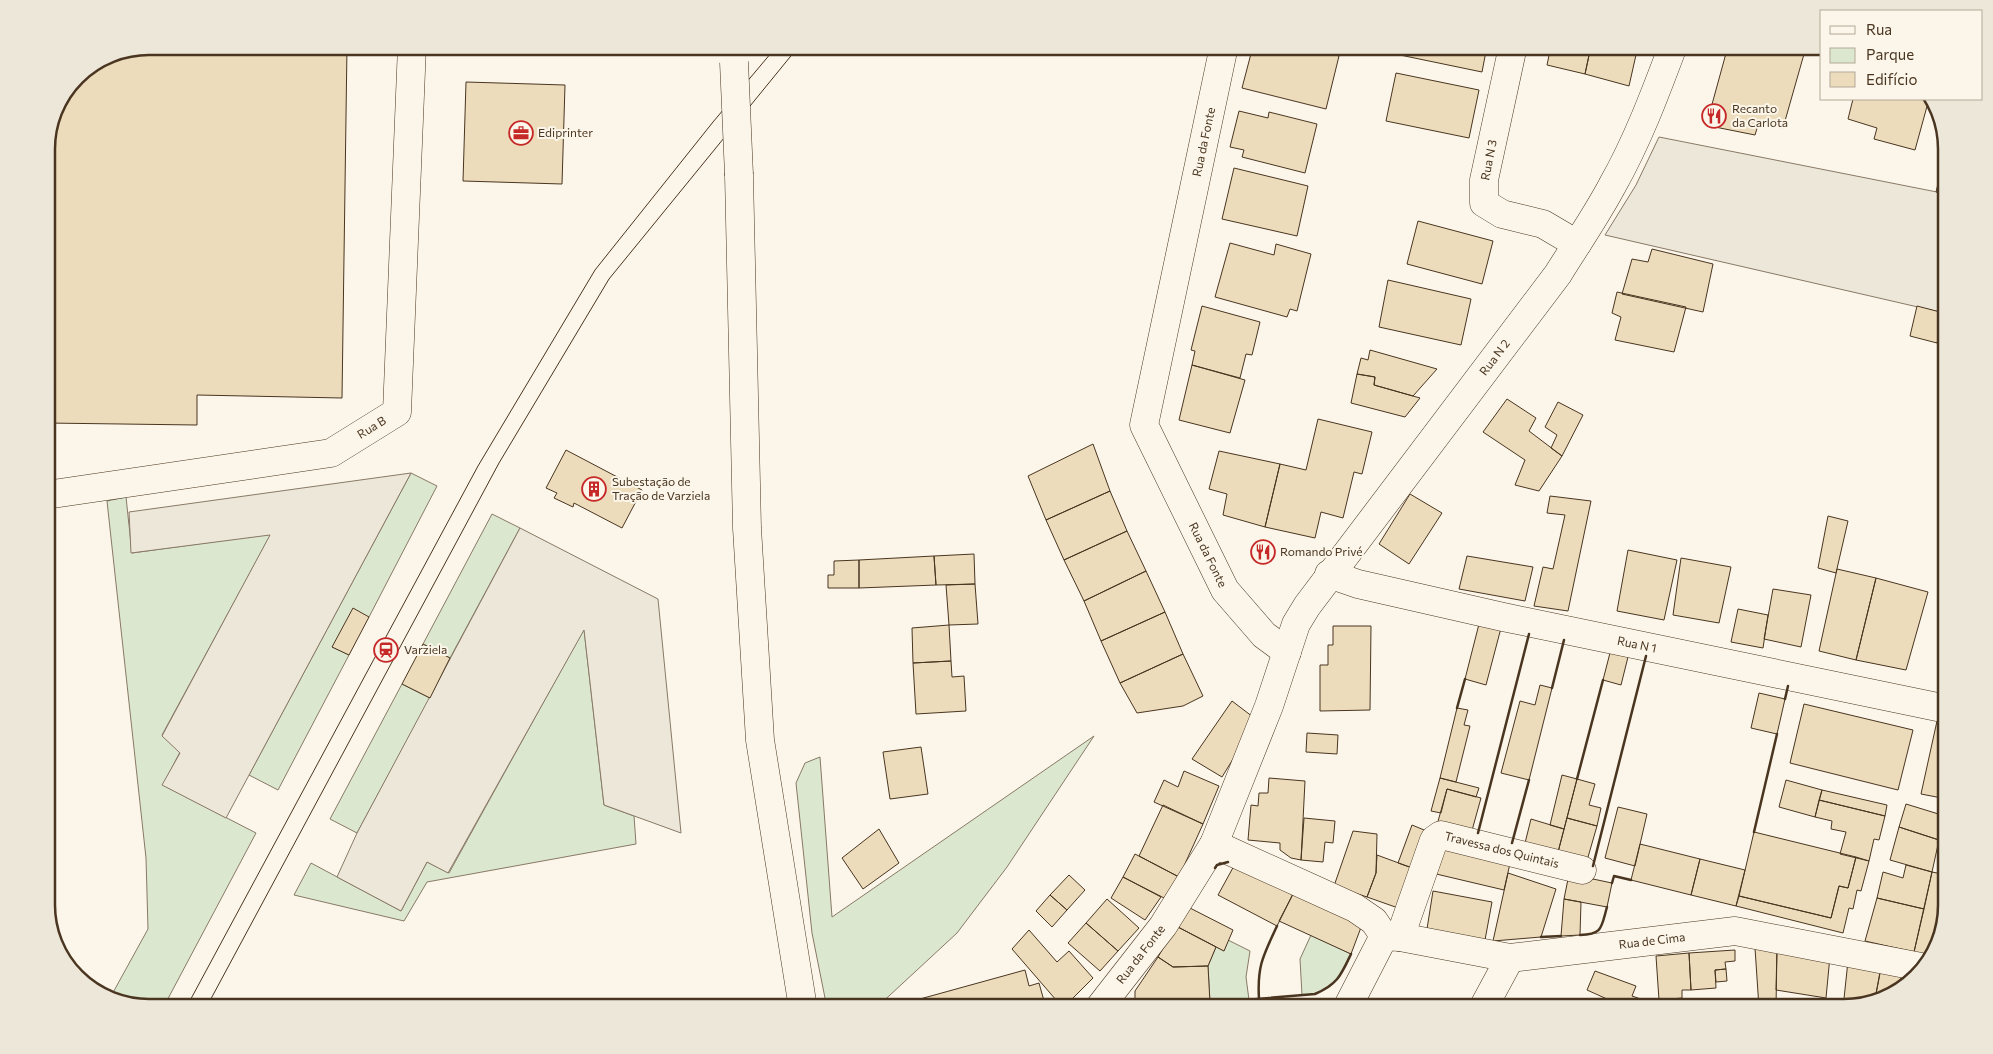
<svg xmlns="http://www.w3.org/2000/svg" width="1993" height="1054" font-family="Commissioner,sans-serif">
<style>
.green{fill:#dce7d0;stroke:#887966}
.parking{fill:#ede7d9;stroke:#887966}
.building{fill:#ecdcbc;stroke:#4a3520}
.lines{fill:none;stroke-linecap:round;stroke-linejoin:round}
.minor-casing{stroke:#4a3520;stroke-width:29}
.major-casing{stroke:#4a3520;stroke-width:29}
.minor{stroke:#fbf6e9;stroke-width:28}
.major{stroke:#fbf6e9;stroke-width:28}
.tram{stroke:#4a3520;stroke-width:1}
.major-bridge-casing{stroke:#4a3520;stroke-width:29;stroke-linecap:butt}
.major-bridge{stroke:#fbf6e9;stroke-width:28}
.wall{stroke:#4a3520;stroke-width:2.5}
.labels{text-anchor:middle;stroke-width:4;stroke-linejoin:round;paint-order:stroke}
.poi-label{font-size:12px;fill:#4a3520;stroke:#fbf6e9;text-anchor:start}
.street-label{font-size:12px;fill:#4a3520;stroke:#fbf6e9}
.rim{fill:none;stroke:#4a3520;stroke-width:2.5}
</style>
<rect width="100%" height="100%" fill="#fbf6e9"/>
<path class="green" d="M411,473L437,486L369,617L332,647L349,655L278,790L249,775Z
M126,497L132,553L271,534L162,735L180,752L163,785L256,833L163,1008H149L110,998L148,929L146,858L107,501Z
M492,514L520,528L450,658L423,644Z
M584,629L604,805L634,816L636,844L427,882L404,921L294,895L311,863L401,911L427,862L449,873Z
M402,684L430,698L357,833L330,819Z
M1094,736L1007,867L957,933L876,1008H827L812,933L796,783L805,763L820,757L832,917Z
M1311,935L1351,954C1339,980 1333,993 1302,995L1300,959Z
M1228,940L1250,951L1246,977L1249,1000L1210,1003L1208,966L1216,947L1224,951Z"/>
<path class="parking" d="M1659,137L1947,194V303L1944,313L1605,235L1636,185Z
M411,473L226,818L162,785L180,753L162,736L270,535L131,553L129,512Z
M520,528L658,599L681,833L604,805L584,630L448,873L427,862L401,911L337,877L357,833Z"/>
<path class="building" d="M149,46H347L342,398L197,395V425L46,423V143L54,110L77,76L110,54Z
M1253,46H1300L1339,56L1326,109L1242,88Z
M1401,46H1487L1482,72L1400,55Z
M1551,46H1591L1585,74L1547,65Z
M1591,46H1638L1629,86L1585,74Z
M1728,46L1806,47L1783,128L1759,122L1755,135L1710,126L1715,109L1711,108Z
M1396,73L1479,90L1469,138L1386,121Z
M466,82L565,85L562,184L463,181Z
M1853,99H1929L1915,150L1874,139L1877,128L1848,119Z
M1239,111L1268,118L1269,112L1317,124L1305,173L1242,157L1244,150L1230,147Z
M1947,147V194L1936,192Z
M1234,168L1308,186L1297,236L1222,219Z
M1418,221L1493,241L1482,284L1407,264Z
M1230,243L1274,255L1276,244L1311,254L1297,311L1290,309L1287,317L1215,297Z
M1652,249L1713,264L1703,312L1622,294L1632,259L1648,262Z
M1388,280L1471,299L1461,345L1379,327Z
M1617,292L1686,307L1674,352L1615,340L1621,317L1612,313Z
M1202,306L1260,322L1252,355L1246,354L1240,378L1192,365L1195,351L1191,350Z
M1917,306L1944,313L1937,343L1910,336Z
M1370,350L1437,369L1413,396L1374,385L1375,377L1357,374L1361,358L1368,360Z
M1192,365L1245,380L1230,433L1179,420Z
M1357,374L1375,377L1374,385L1420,398L1405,417L1351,403Z
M1507,399L1536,418L1529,431L1562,456L1539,491L1515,485L1525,460L1483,432Z
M1558,402L1583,415L1562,456L1551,448L1557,435L1545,427Z
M1318,419L1372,432L1362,474L1354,472L1343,518L1321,512L1315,538L1265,527L1280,464L1306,470Z
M1093,444L1110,491L1046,520L1028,476Z
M566,450L642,490L622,528L574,503L573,507L554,498L557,493L546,488Z
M1219,451L1280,464L1265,527L1223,515L1227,494L1209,489Z
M1110,491L1127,531L1064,560L1046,520Z
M1410,494L1442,513L1409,564L1379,544Z
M1550,496L1591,501L1568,611L1534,606L1543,567L1553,569L1565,515L1547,513Z
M1828,516L1848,521L1836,573L1818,568Z
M1127,531L1146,571L1084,601L1064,560Z
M1628,550L1677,560L1664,620L1617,611Z
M974,554L975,584L936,585L934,556Z
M934,556L936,585L859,588V560Z
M1467,556L1533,567L1525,601L1459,589Z
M1681,558L1731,567L1719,623L1673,615Z
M859,560V588H828V575H834V561Z
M1837,569L1876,578L1856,660L1819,651Z
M1146,571L1165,612L1101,641L1084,601Z
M1876,578L1928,592L1906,670L1856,660Z
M975,584L978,624L949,625L946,585Z
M1773,589L1811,595L1801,647L1764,639Z
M353,608L369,617L349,655L332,647Z
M1738,609L1768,615L1763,648L1731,642Z
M1165,612L1183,654L1120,683L1101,641Z
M1479,624L1501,628L1486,685L1465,679Z
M949,625L951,661L913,663L912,628Z
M1333,626H1371L1370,710L1320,711V665H1328V645H1333Z
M423,644L450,658L430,698L402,684Z
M1611,649L1629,653L1621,685L1603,680Z
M1183,654L1203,696L1183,706L1137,713L1120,683Z
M951,661L952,677L964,676L966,711L916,714L913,663Z
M1540,685L1552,688L1529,780L1501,773L1520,701L1535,705Z
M1759,693L1785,699L1777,734L1751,728Z
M1232,701L1257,720L1222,777L1192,759Z
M1804,704L1913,730L1898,790L1790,763Z
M1457,708L1468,710L1464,725L1470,726L1456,782L1440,778Z
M1937,721L1947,722V799L1921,794Z
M1307,733L1338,735L1337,754L1306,752Z
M921,747L928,794L890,799L883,752Z
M1184,771L1219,786L1203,824L1154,802L1164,780L1178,787Z
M1562,775L1577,779L1564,829L1550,825Z
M1269,778L1305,781L1301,860L1291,858L1280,850V843L1248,840L1251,805L1258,806L1259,793H1268Z
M1440,778L1479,788L1476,797L1447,789L1441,813L1431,811Z
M1577,779L1595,784L1589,805L1601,808L1597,826L1567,818Z
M1786,780L1822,790L1815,817L1779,807Z
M1447,789L1481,798L1471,834L1437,825Z
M1822,790L1887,805L1885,816L1819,800Z
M1819,800L1885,816L1879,840L1874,839L1869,861L1840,854L1846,832L1831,829L1832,821L1815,817Z
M1906,804L1945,816L1939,840L1899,827Z
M1163,805L1203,824L1179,877L1139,856Z
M1618,807L1647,814L1635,866L1605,858Z
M1304,818L1335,821L1333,843L1325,842L1323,862L1301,860Z
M1567,818L1597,826L1586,864L1557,856Z
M1531,819L1564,829L1557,856L1524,847Z
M1412,825L1429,832L1415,869L1398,863Z
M1899,827L1939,840L1932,872L1890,860Z
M879,829L899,863L863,889L842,858Z
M1353,831L1377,834L1376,873L1367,897L1334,886Z
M1754,832L1856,857L1848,888L1839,886L1831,918L1739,896Z
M1640,844L1700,859L1691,895L1631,880Z
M1445,845L1511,859L1504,890L1432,873Z
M1135,854L1179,877L1166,899L1123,877Z
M1377,855L1415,869L1401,909L1367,897L1376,873Z
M1856,857L1869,861L1861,891L1857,890L1853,909L1849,908L1843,933L1736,906L1739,896L1831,918L1839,886L1848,888Z
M1700,859L1745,870L1736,906L1691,895Z
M1235,864L1294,892L1277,926L1218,895Z
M1906,865L1932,872L1924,909L1877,898L1883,872L1903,878Z
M1932,872L1947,875V905L1936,950L1931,956L1914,952Z
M1508,873L1556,889L1541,937L1493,941Z
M1569,874L1612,883L1607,907L1564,899Z
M1069,875L1085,890L1067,910L1050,895Z
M1123,877L1161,897L1145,920L1111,898Z
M1433,891L1492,902L1485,940L1427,929Z
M1294,892L1363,922L1351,954L1279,921Z
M1050,895L1067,910L1052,927L1036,911Z
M1877,898L1924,909L1914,952L1865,941Z
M1107,899L1139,928L1118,951L1086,923Z
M1564,899L1581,902L1580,935L1561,936Z
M1188,907L1233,930L1224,951L1176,926Z
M1086,923L1118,951L1100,971L1068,943Z
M1176,926L1216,947L1208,966L1173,967L1158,957Z
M1029,930L1057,962L1069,951L1093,978L1063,1008L1012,949Z
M1777,947L1830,956L1826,998L1776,990Z
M1777,947L1776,1008H1759L1755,948Z
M1735,950V961L1725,962L1726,969L1715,970L1716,988L1691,990L1689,953Z
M1689,953L1691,990H1682V998L1659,1000L1656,956Z
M1158,957L1173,967L1208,966L1210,1003L1164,1008H1144L1140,1005L1135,999V991Z
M1848,961L1881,967L1875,999L1843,1008Z
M1882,963L1903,968L1899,990L1895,994L1875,999Z
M1903,968L1917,971L1899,990Z
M1726,969L1727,981L1716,982L1715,970Z
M1025,970L1029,986L1039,983L1046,1008H923L920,999Z
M1595,971L1636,986L1632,996L1667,1008H1627L1587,990Z
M920,999L923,1008H890Z"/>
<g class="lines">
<g class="minor-casing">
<g id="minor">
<path id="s1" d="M1224,46L1144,425L1225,590L1264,635L1287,652"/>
<path d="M1513,46L1484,180V203L1502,214L1543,224L1577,244"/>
<path id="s2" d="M46,495L331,453L397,412L412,46"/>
<path id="s3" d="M1329,574L1358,584L1503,617L1947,709"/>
<path d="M1214,844L1355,908L1374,921L1384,936"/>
<path id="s4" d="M1400,937L1434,840L1441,835L1582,870"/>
<path id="s5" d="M1099,1008L1163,926L1214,844L1269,706L1296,624L1307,606L1558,274C1576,245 1596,216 1612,186C1637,142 1655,94 1673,46"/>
<path id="s6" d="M1347,1008L1384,936L1400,937L1510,958L1735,931L1921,967"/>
<path d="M1483,1008L1510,958"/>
</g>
</g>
<g class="major-casing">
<path id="major" d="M739,175L747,528L760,740L803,1008"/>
</g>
<use href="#minor" class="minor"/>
<use href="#major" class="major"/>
<path class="tram" d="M186,1008L478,466L595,270L713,122L777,46
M206,1008L499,463L609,279L799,46"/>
<g class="major-bridge-casing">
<path id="major-bridge" d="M734,62L739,175"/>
</g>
<use href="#major-bridge" class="major-bridge"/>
<path class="wall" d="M1552,688L1564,640
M1785,699L1788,686
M1457,708L1465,679
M1577,779L1603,680
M1754,832L1777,734
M1478,833L1529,634
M1512,843L1529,780
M1593,866L1646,656
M1215,868L1217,865L1228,862
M1612,883L1614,876L1631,880
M1580,935C1603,934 1601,928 1607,907
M1541,937L1561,936
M1259,999C1257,966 1263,956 1277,926
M1210,1003L1315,994C1338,984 1341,975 1351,954"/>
</g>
<defs>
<g id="restaurant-ring" transform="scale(1.25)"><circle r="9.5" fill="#fbf6e9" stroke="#c62828" stroke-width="1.5"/><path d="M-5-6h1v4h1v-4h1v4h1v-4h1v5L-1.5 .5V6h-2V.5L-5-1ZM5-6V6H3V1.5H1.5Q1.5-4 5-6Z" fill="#c62828"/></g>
<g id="office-ring" transform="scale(1.25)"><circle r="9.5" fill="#fbf6e9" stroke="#c62828" stroke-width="1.5"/><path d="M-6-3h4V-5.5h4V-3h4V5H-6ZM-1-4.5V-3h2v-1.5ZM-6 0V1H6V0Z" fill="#c62828"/></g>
<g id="building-ring" transform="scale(1.25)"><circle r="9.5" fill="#fbf6e9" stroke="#c62828" stroke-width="1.5"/><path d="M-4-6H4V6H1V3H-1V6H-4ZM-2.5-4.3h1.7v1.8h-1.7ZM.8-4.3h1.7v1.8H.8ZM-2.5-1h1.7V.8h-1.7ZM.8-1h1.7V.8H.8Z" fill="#c62828"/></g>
<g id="station-ring" transform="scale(1.25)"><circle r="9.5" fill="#fbf6e9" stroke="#c62828" stroke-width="1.5"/><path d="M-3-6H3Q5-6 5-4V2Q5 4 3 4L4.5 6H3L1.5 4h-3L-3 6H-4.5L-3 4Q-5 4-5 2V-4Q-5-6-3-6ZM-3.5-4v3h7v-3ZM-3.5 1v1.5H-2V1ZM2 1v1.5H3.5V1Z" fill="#c62828"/></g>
</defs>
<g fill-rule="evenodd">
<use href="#restaurant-ring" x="1714" y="116"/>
<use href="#office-ring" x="521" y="133"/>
<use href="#building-ring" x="594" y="489"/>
<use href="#restaurant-ring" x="1263" y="552"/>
<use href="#station-ring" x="386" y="650"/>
</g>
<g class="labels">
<g class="poi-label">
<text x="1732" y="113">Recanto<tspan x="1732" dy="14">da Carlota</tspan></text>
<text x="538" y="137">Ediprinter</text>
<text x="612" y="486">Subestação de<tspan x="612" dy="14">Tração de Varziela</tspan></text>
<text x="1280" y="556">Romando Privé</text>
<text x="404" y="654">Varziela</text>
</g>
<g class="street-label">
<text transform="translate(1204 142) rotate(-78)" y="4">Rua da Fonte</text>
<text transform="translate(1489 160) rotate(-79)" y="4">Rua N 3</text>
<text dy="4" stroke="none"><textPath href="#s5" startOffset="768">Rua N 2</textPath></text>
<text dy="4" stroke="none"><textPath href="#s2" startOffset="336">Rua B</textPath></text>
<text dy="4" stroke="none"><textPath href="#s1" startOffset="532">Rua da Fonte</textPath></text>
<text dy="4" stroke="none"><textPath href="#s3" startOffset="316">Rua N 1</textPath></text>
<text dy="4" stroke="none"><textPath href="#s4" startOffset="174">Travessa dos Quintais</textPath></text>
<text dy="4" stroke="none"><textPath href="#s6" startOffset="352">Rua de Cima</textPath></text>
<text dy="4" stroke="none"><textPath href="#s5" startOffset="68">Rua da Fonte</textPath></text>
</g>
</g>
<path d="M0 0H1993V1054H0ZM149 55H1844A94 94 0 0 1 1938 149V905A94 94 0 0 1 1844 999H149A94 94 0 0 1 55 905V149A94 94 0 0 1 149 55Z" fill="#ede7d9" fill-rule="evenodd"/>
<path class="rim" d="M149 55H1844A94 94 0 0 1 1938 149V905A94 94 0 0 1 1844 999H149A94 94 0 0 1 55 905V149A94 94 0 0 1 149 55Z"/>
<rect x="1820" y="10" width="162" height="90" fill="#fbf6e9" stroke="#b4a999"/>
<rect x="1830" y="26" width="25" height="8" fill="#fbf6e9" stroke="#b4a999"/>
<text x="1866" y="35" font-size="15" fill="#4a3520">Rua</text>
<rect x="1830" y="48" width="25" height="15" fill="#dce7d0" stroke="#b4a999"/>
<text x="1866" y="60" font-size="15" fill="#4a3520">Parque</text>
<rect x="1830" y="72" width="25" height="15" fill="#ecdcbc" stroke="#b4a999"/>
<text x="1866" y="85" font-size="15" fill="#4a3520">Edifício</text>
</svg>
